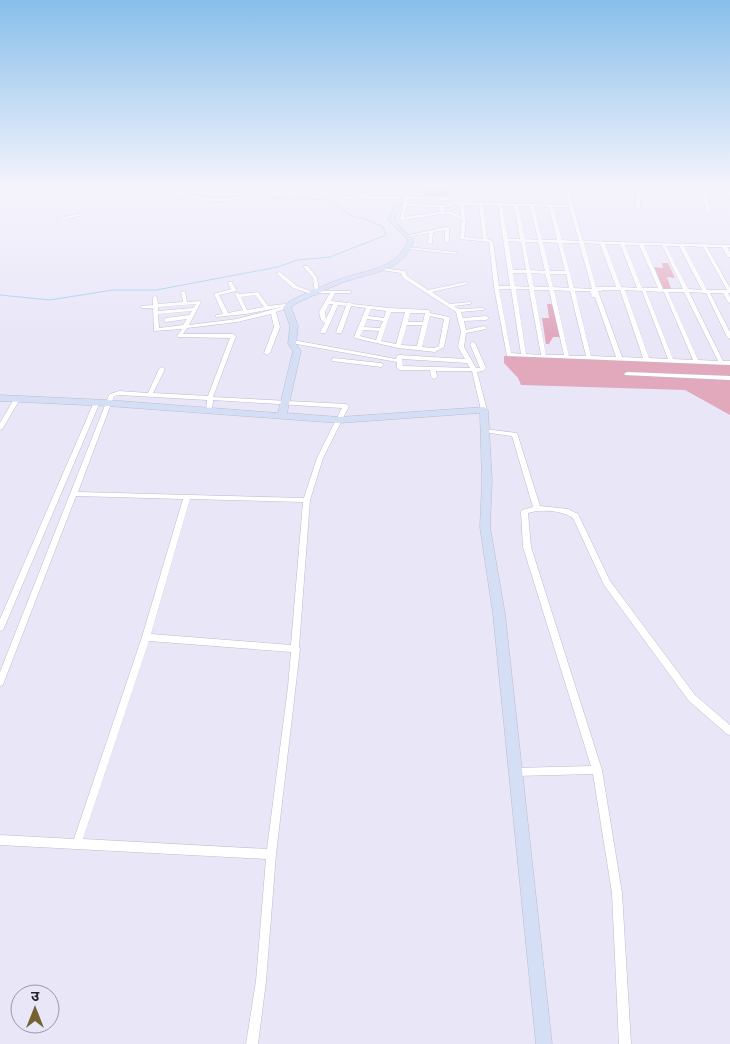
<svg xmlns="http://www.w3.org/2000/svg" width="730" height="1044" font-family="'Roboto Condensed','Noto Sans Devanagari',sans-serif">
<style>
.green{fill:#e2a9bd}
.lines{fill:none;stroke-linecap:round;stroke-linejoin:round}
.stream{stroke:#96d0ee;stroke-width:1}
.street-casing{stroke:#bebbcc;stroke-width:1}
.secondary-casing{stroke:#bebbcc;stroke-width:1}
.street{fill:#fff;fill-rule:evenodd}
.secondary{fill:#d4dff5;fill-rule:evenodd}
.wall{fill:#aea2ae}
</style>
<rect width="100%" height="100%" fill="#e9e6f8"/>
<path class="green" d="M662,263H668L675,278L667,277L671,289H663L654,267L663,268Z
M547,304H554L562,337H553L549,344H546L542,318H549Z
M504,356L730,363V415L685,390L521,385L518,378L504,363Z"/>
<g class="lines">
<path class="stream" d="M0,295L50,300L113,290H156L278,267L297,260L330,257L386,235L383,227L366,219L354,217L327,200L270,197L248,188"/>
<g class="street-casing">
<path id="street" d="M156,188H163C190,195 212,202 241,196L243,197C222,206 197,199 175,194C169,192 162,191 156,188Z
M266,188H270L268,192L265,191Z
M314,188H318L319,193H317Z
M332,188H336L338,197H336Z
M342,188H346V189L343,190Z
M361,188H365L367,195L369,197H400L402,198L400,199H368L366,198L344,199L342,198L344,197L363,196Z
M564,188H568L583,241L730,245V247H727L730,252V257H728L722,247H707L730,288V293H728L730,297V303L728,302L723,293H710L730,332V339L727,337L706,293L689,292L723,361H730V365L507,356L494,287L489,242L460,239L462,220L450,214H442L402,220L400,219L404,198L406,197L451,198L453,199L451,200L408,199L407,204L447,205L451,202L569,205ZM452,204H460L461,217L452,212H444V207H449ZM464,205H479L483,239L464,237L466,222ZM483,205H498L510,286H499L493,241L487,239ZM406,206L440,207V212L404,217ZM502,206H514L520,239H508ZM518,206H530L538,240L525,239ZM534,206L549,207L557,240H542ZM553,207H569L579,241L562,240ZM508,241L521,242L526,270H513ZM525,242H538L545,271L530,270ZM543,242L558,243L565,271H550ZM562,243H579L592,289L574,288ZM584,243L600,244L616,287H596ZM605,244H620L637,288L621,287ZM625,245H639L658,288H642ZM644,245H662L683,289H663ZM666,246H679L702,290L688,289ZM684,246L703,247L727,290H707ZM513,273H526L529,287L515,286ZM531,273L545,274L549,287H534ZM550,274H566L569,288L553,287ZM499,289H511L521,354L511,353ZM516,289H529L541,355L526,354ZM534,290H549L564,355H546ZM554,290L570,291L586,356H569ZM602,290H620L643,358L622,357L598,291H602ZM625,290L642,291L668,359L649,358ZM575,291H590L592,297H595L616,357L591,356ZM646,291L664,292L693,360L673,359ZM668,292H684L718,361L698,360Z
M636,188H640V208L638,209L636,208Z
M700,189L730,192V194L704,191L711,211L709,212L707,211Z
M83,213H84V215L58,220L56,219Z
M447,227L449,228V241L447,242L445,241V230L433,232L432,243L430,244L428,243L429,233L407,237L405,236Z
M407,247L455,252L457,253L455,254L409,249L407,248Z
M304,266H308L317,278L319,291H350L352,292L350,293H335L331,301L348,303L350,302L352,304L389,308L428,310L430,311V313L449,317L450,318L444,347L435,352L398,348L355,338L354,337L366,308L351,306L342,332L341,333H337L336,332L346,306L338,305L326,332L325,333H321L320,332L325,323L321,320L319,312L330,293H316V295H314L293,288L276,273L280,272L297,286L315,293L313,278L304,267ZM329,304H333L326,319L325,312ZM371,309L386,311L384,318L368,316ZM391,312H405L396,344L381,341ZM410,313H425L423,322H408ZM430,316L444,319L439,346L434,348L422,347ZM367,319L383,321L380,328L364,327ZM407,325H422L417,346L401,345ZM363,330L379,331L376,340L360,336Z
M382,268L405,271L407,276L428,290L467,282V284L432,292L450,304L470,302L472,303L470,304L454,306L459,309L483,308L485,309L483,310L461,312L463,318L486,316L489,318L486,320L464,321L466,330L484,326L487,328L486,329L466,333L464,347L476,368H480L470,344L473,342L475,343L486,368L483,371L477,372L487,410L486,411H482L481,410L472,371H436L437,377L434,379L431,377L430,370H400L397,368V362L291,343L290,342L293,340L396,359L397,356L399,355L465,359L458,347L461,332L456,312L403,278L401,273L382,270ZM402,359L467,363L470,368L403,366Z
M228,282H232L236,290V291L219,295L228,313L243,310L235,294L237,293L240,294L258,292L268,306L285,304L289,307L276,312L280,327L270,353L267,355L264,353L274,327L271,314L237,322L187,328L183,334H233L236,336L213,397L346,404L349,406L323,458L310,500L299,647L300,649L276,854L266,981L258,1044H246L256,981L266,859L0,845V835L74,839L142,637L183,499L76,496L4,682L3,685L0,686V672L109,395L110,394L119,391L148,393L159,369L162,367L165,369L153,393L208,396L230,338L178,337L177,336L182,329L154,331L153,308H142L140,307L142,306L153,305V297L155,296L157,297L158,304L183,302L181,292L185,291L187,302L199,301L201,302L189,325L237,319L282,307L246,314L216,317V315L223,314L214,294L231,289L228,283ZM255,295L264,307L247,310L241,297ZM196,304L193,308L158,311V307ZM192,311L189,315L166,318L163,320L166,322L187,319L183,325L159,328L158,314ZM119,395L207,400L206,411L209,413L212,411L213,400L342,408L317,458L304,498L78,492L114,396ZM190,499L303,502L291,645L151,634ZM149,641L291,652L288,687L267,849L83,839Z
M334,358L381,363L384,365L381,367L332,361V359Z
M627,372L730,376V380L625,375L624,374Z
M17,397L20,399L3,428L0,430V423L14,399Z
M97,400L100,402L4,628L3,630L0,631V619L94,402Z
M485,429L517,433L540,506L568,509L578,514L610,581L695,695L730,725V735L727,734L689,701L604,585L573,518C561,510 541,509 528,513L531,547L602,770L622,893L631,1044H619L612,893L593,774L515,776L512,775L510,772L512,769L515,768L591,766L523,547L521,512L522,510L533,507L512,436L483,432L482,431L483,430Z"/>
</g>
<g class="secondary-casing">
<path id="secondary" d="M404,188H410L403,199L394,220L414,240C403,273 372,272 344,282C328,288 313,296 297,303L291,307L298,326L296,344L301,351L287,413L339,417L484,407L488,410L492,481L490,527L505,614L552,1044H536L493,614L480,527L482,481L480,413L339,423L107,406L0,401V395L107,400L278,413L293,351L288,344L290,326L283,307C290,300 298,297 307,293C319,288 331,282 343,278C368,270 398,268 408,240L388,220L397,199Z"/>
</g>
<use href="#street" class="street"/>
<use href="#secondary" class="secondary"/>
</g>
<path class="wall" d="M424,188H449L448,196H424Z"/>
<linearGradient id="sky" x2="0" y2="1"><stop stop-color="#87bfea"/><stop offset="0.56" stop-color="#f5f4fc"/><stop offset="1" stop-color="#f5f4fc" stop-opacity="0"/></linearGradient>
<rect width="730" height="334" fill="url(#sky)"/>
<g transform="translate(35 1009)"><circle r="24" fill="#e9e6f8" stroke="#9a98a5"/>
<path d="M0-4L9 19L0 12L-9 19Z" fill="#746230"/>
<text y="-8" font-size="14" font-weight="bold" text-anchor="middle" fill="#232229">उ</text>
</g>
</svg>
